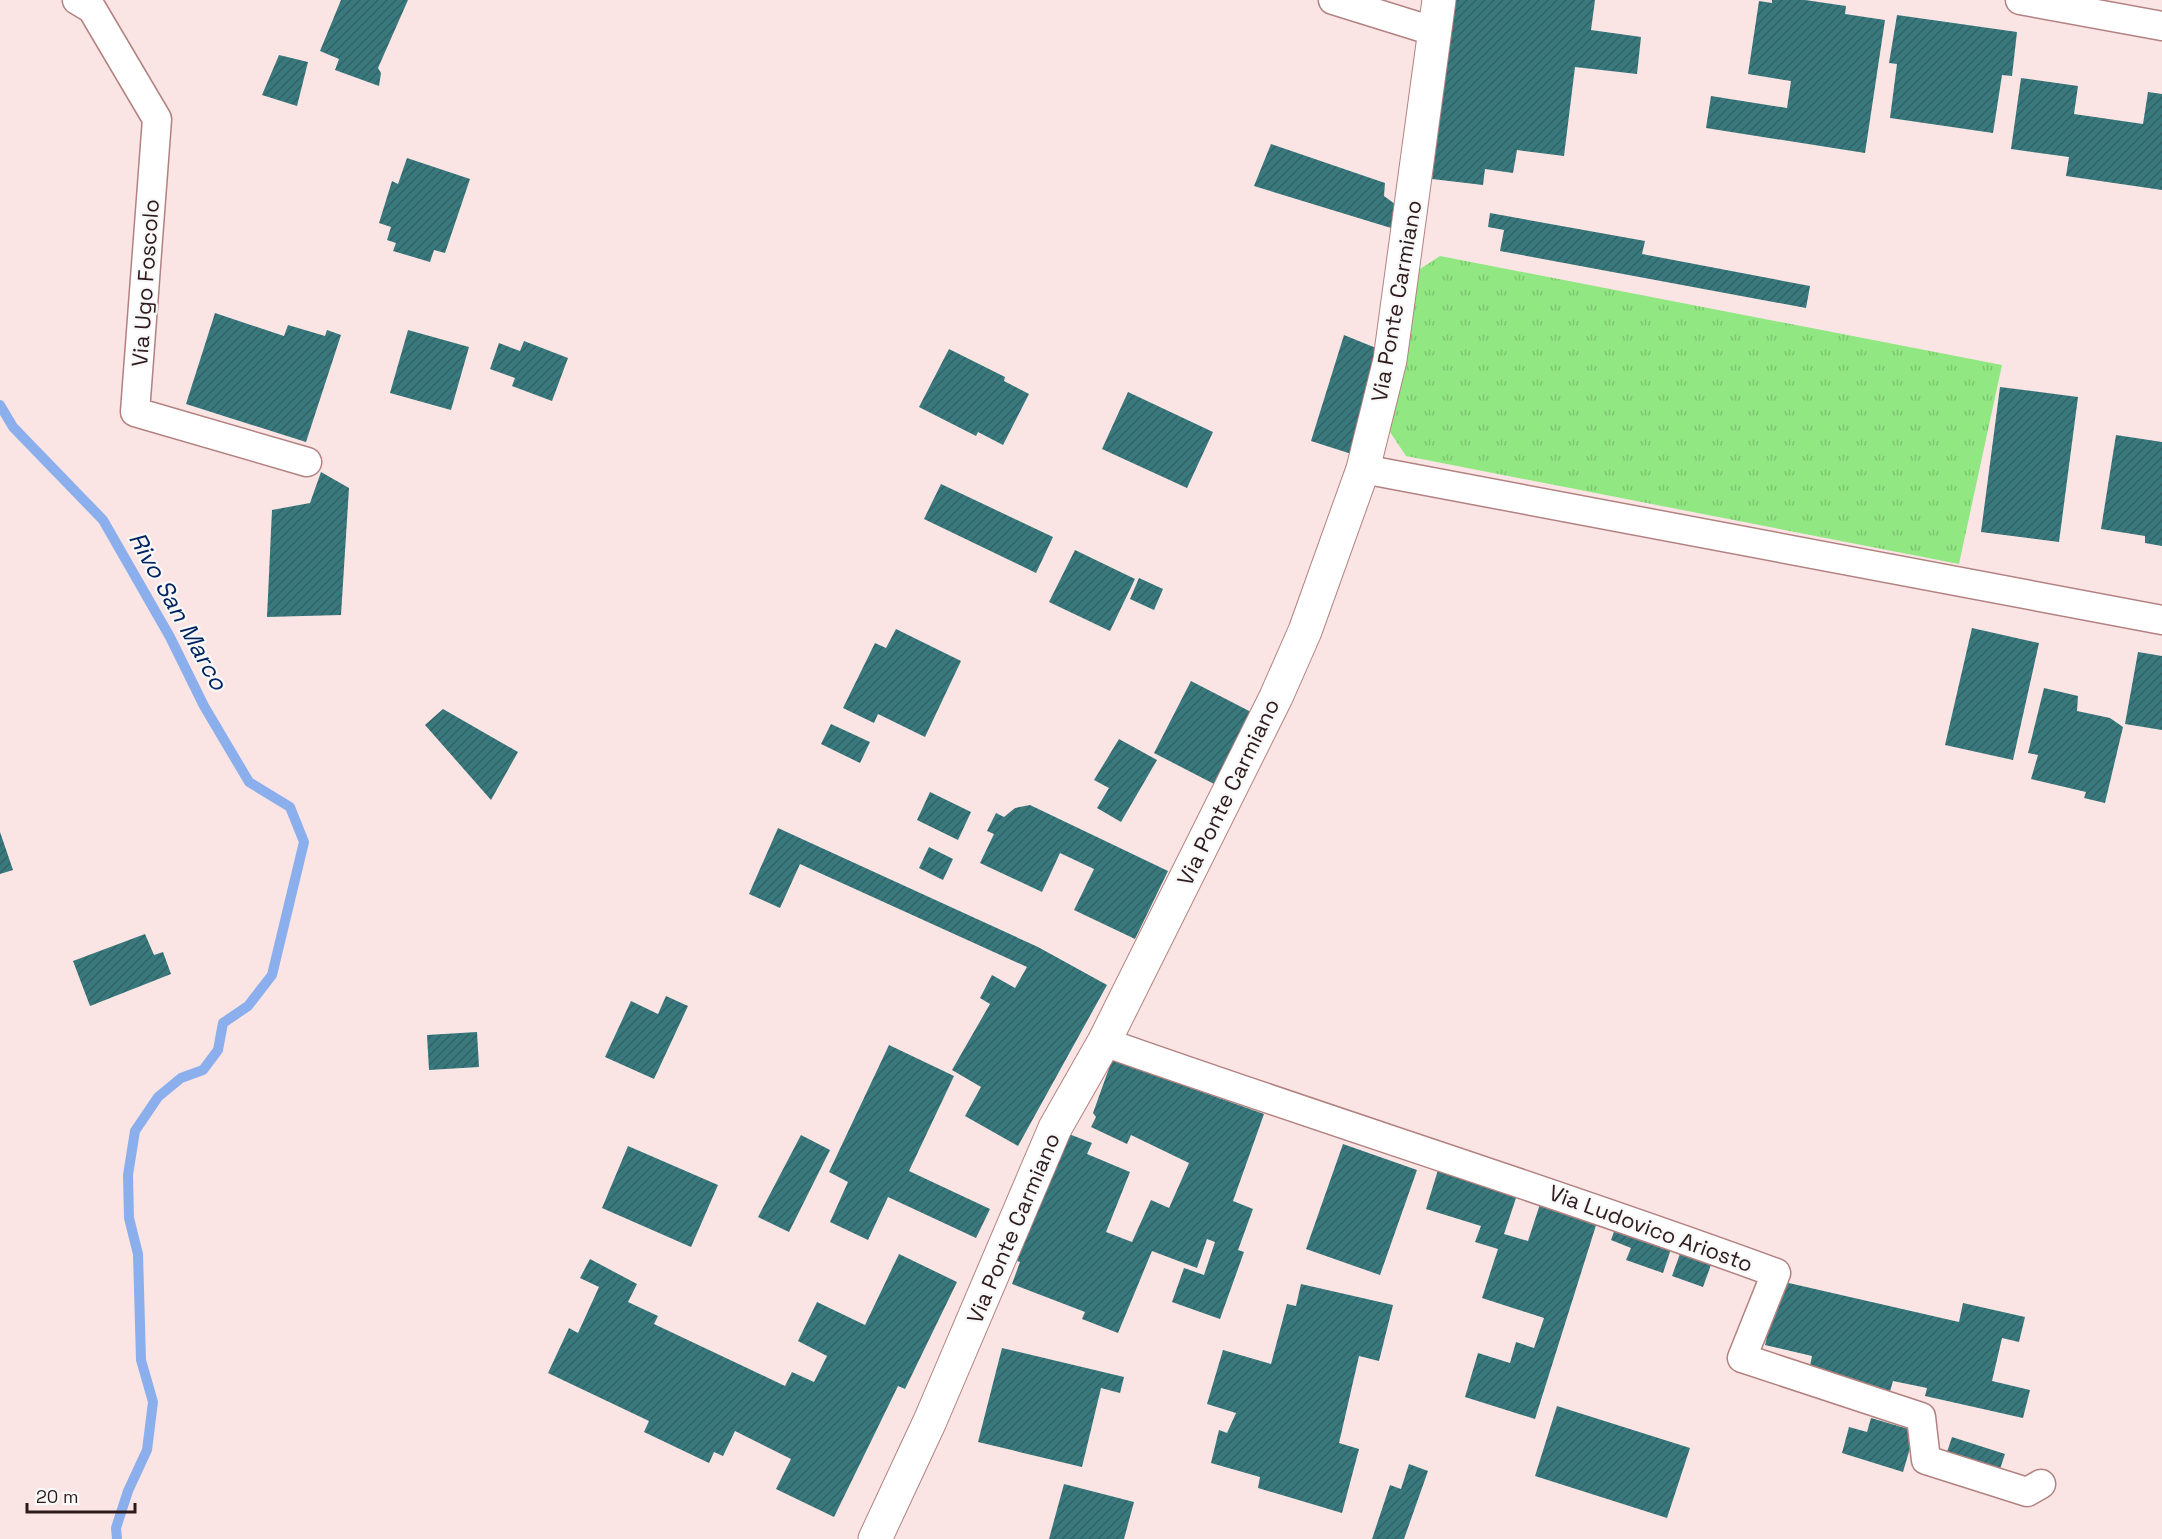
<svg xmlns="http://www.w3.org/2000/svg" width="2162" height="1539" font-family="'Space Grotesk',sans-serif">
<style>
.grass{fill:url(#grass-tufts)}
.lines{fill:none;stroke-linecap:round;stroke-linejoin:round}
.stream{stroke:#8bafed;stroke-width:10}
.building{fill:url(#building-hatch)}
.minor-casing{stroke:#b28281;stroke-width:31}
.tertiary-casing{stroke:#b28281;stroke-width:35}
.minor{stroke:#fff;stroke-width:28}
.tertiary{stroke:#fff;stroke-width:33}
.labels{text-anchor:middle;stroke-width:4.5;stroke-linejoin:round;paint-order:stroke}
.street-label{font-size:22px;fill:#2e1b1b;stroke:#f8f8f8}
.water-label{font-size:24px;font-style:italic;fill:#012361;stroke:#f8f8f8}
</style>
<defs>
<pattern id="grass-tufts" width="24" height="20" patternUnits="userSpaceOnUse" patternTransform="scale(1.5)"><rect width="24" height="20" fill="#91e782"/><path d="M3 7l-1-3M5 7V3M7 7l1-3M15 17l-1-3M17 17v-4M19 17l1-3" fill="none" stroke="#7dc670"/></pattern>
<pattern id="building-hatch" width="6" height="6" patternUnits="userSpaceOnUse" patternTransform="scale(1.5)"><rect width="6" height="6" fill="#39797d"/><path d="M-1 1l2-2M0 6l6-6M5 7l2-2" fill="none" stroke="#306266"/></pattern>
</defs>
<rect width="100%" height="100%" fill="#fae5e4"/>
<path class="grass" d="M1440,256L2002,365L1959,564L1406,456L1390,432L1417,271Z"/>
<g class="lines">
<path class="stream" d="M0,405L13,427L103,520L170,637L204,706L249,782L290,807L304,842L272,975L248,1006L223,1023L218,1050L203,1070L181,1078L158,1097L135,1131L128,1175L129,1218L138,1254L141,1360L153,1402L147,1450L128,1491L116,1528L117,1539"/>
</g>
<path class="building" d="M341,0H408L378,68L381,73L379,86L335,70L339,59L320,51Z
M1455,0H1595L1591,30L1641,37L1637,74L1575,67L1564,156L1517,150L1513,173L1485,169L1483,185L1432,179Z
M1772,0H1805L1846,6L1845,14L1885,20L1865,153L1706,128L1711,96L1787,108L1791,81L1748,74L1759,1L1772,3Z
M1897,15L2017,32L2012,76L2002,75L1993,133L1890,118L1897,64L1889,63Z
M279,55L308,62L297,106L262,95Z
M2021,78L2078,86L2074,114L2143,124L2148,92L2162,94V190L2066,176L2069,157L2011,149Z
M1271,144L1385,183L1384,196L1399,207L1391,228L1254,186Z
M407,158L470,179L445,253L434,250L430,262L393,251L396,243L387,240L391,227L379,223L392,181L398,184Z
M1490,213L1645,241L1642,254L1810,286L1806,308L1500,251L1504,230L1488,227Z
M215,313L284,336L288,325L325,336L327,330L341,335L306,442L186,404Z
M408,330L469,347L451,410L390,393Z
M1344,335L1376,348L1361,457L1311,441Z
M524,341L568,358L552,401L512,386L515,378L490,369L499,343L520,351Z
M949,349L1005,377L1004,381L1029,394L1003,445L978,432L976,436L919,407Z
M2000,387L2078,397L2059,542L1981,532Z
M1128,392L1213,432L1187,488L1102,449Z
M2116,435L2162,442V546L2145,543V536L2101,529Z
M321,472L349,488L341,615L267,617L272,510L310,503Z
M941,484L1053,537L1036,573L924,519Z
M1075,550L1135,579L1110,631L1049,602Z
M1139,578L1163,589L1154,610L1130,599Z
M1972,628L2039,643L2013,760L1945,745Z
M896,629L961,661L925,737L878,714L874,723L843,708L875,643L886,648Z
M2138,652L2162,656V730L2125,724Z
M1191,681L1253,713L1216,785L1154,753Z
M2044,688L2078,696L2077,711L2110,718L2123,727L2105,803L2084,798L2086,792L2031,779L2038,755L2028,753Z
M443,709L518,752L491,800L425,725Z
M831,724L870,742L860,763L821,744Z
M1119,739L1157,760L1121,822L1097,808L1109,788L1094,780Z
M930,792L971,812L958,840L917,820Z
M1030,805L1168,871L1135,939L1074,910L1094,869L1060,853L1042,892L980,863L994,834L987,831L996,813L1004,817L1015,808Z
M778,828L1038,947L1107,985L1018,1146L965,1116L981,1087L952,1070L990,1004L980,998L992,975L1015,988L1027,967L800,864L780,908L749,894Z
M0,832L13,870L0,874Z
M929,847L953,859L943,880L919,868Z
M145,934L154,955L163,952L171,974L90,1006L73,961Z
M666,996L688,1006L654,1079L605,1057L631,1001L658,1014Z
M477,1032L479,1067L429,1070L427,1035Z
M889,1045L954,1076L909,1171L990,1209L976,1238L888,1197L868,1240L830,1222L848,1182L829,1172Z
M1112,1060L1264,1114L1233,1201L1253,1209L1238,1250L1244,1252L1220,1319L1172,1302L1184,1268L1204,1275L1215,1242L1207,1239L1197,1268L1152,1251L1118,1333L1082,1319L1085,1312L1012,1284L1020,1262L1017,1261L1069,1134L1092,1143L1087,1154L1130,1172L1106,1232L1132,1242L1151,1200L1169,1208L1189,1163L1131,1135L1127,1144L1091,1127L1096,1117L1093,1113Z
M801,1135L830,1150L789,1232L758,1217Z
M1343,1144L1417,1170L1380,1275L1306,1249Z
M628,1146L718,1185L691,1247L602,1208Z
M1438,1170L1517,1195L1504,1234L1528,1241L1541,1201L1598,1219L1535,1419L1465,1397L1478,1353L1510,1363L1516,1342L1534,1348L1544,1318L1482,1298L1498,1249L1475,1242L1481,1226L1426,1209Z
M1616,1226L1672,1246L1663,1273L1626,1260L1631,1248L1611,1240Z
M1681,1251L1712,1262L1703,1287L1672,1276Z
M899,1254L957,1282L905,1389L898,1386L834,1517L776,1489L791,1459L735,1431L723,1456L714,1452L709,1463L644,1432L649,1421L548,1373L569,1328L578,1333L599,1287L580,1278L590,1259L637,1284L628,1302L658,1316L654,1324L785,1386L792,1372L814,1382L827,1356L798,1341L817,1302L865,1325Z
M1780,1281L1959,1322L1963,1303L2025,1317L2019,1342L2002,1338L1992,1381L2030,1390L2023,1418L1925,1396L1927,1388L1893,1381L1889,1395L1808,1375L1812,1356L1765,1345Z
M1301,1284L1393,1305L1379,1361L1359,1356L1339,1443L1359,1449L1342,1513L1258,1488L1260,1477L1211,1463L1219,1430L1227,1433L1236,1413L1207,1404L1223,1350L1271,1364L1287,1304L1296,1306Z
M1002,1348L1124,1377L1120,1393L1101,1388L1082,1467L978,1442Z
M1557,1406L1690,1448L1667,1518L1535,1476Z
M1871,1418L1915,1431L1903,1472L1842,1453L1849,1427L1867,1432Z
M1952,1437L2005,1454L1999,1472L1946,1455Z
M1409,1464L1428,1471L1404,1539H1372L1390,1485L1401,1489Z
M1064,1484L1134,1502L1124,1539H1049Z"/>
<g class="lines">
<g class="minor-casing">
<path id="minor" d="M77,0L92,9L157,119L135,412L307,462
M1333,0L1436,32
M2020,0L2162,26
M1363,469L2162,620
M1104,1042C1327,1121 1553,1191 1776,1273L1742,1358L1921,1417L1926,1460L2027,1492L2041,1484"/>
</g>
<g class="tertiary-casing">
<path id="tertiary" d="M875,1539L930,1421L1055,1128L1104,1042L1276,697L1305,631L1363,469L1390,360L1439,0"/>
</g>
<use href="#minor" class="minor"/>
<use href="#tertiary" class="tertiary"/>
</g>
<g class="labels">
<g class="street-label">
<text transform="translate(145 283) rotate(-86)" y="8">Via Ugo Foscolo</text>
<text transform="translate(1396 301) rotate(-80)" y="8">Via Ponte Carmiano</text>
<text transform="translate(1228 792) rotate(-64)" y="8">Via Ponte Carmiano</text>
<text transform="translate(1013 1228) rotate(-67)" y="8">Via Ponte Carmiano</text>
<text transform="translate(1651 1228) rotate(20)" y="8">Via Ludovico Ariosto</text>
</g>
<g class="water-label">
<text transform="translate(178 611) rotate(61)" y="8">Rivo San Marco</text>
</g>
</g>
<path d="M27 1503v9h108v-9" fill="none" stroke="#2e1b1b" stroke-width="3"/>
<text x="36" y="1503" font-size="18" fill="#2e1b1b" stroke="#f8f8f8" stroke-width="4.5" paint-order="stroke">20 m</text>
</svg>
